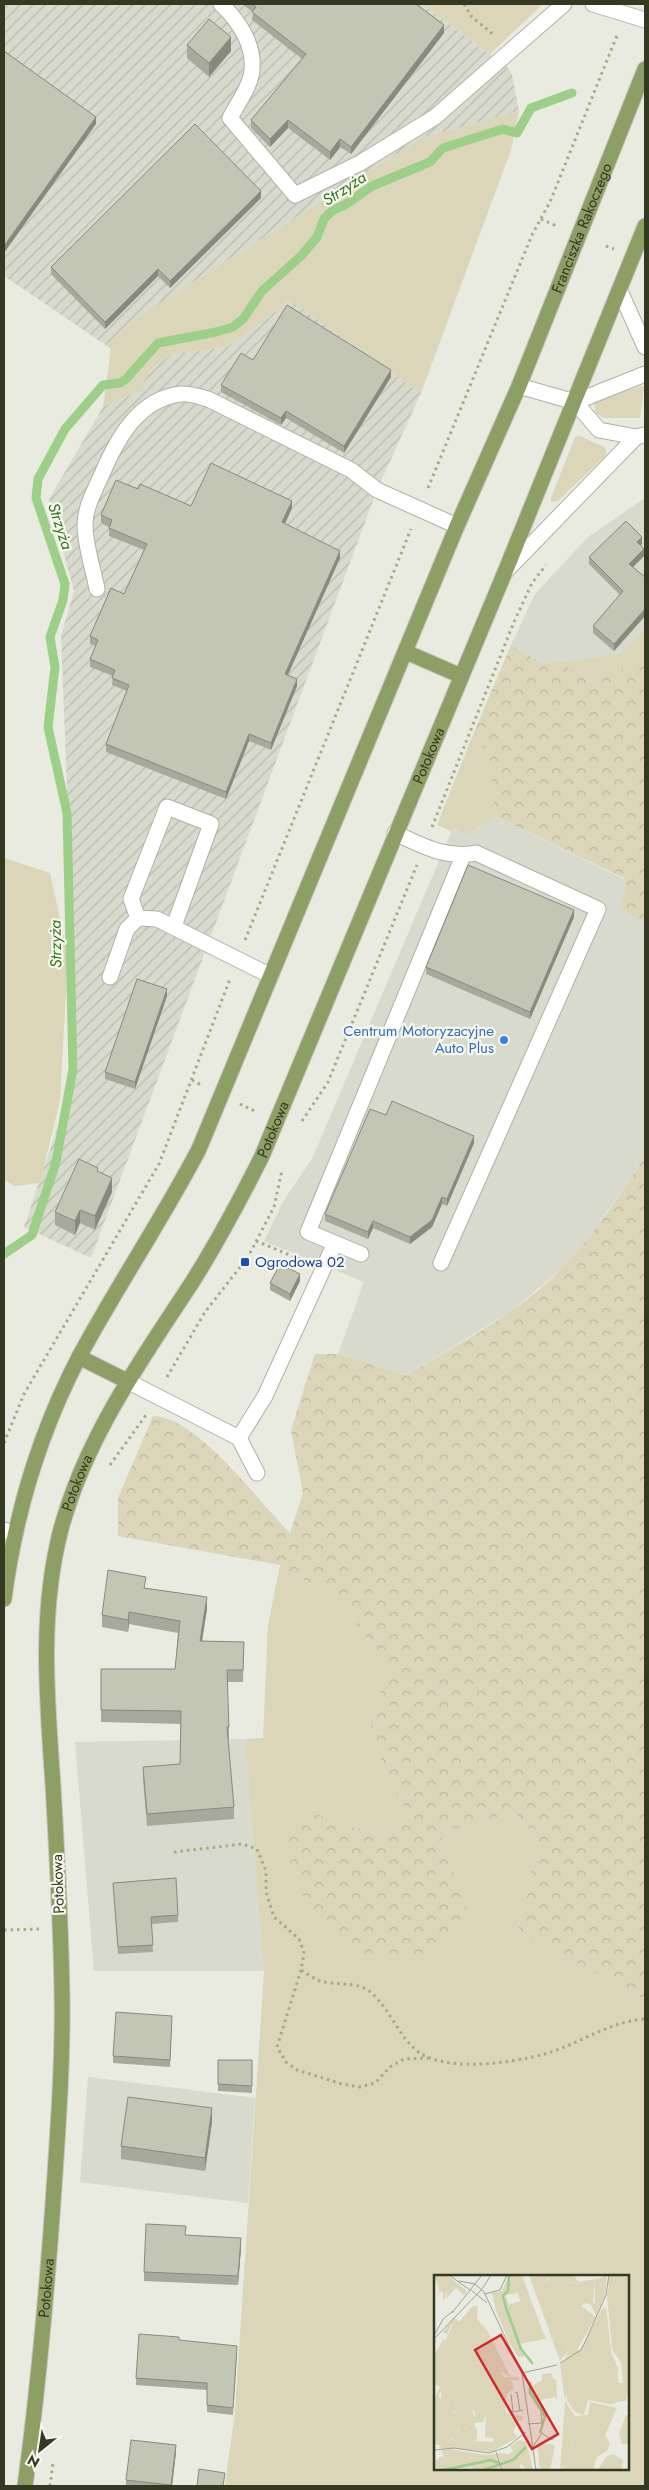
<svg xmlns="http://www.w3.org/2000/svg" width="649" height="2490" font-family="Jost,sans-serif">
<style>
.built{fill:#d9dace}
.industrial{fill:url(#industrial-furrows)}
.grass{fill:#dbd5b9;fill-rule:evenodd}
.forest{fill:url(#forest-crowns)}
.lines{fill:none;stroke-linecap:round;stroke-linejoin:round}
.stream{stroke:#9ccf88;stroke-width:9}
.minor-casing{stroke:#afb2a3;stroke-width:17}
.major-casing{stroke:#c6c8c1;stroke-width:17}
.path{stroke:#a2ad81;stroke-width:3;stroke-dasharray:2.5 4;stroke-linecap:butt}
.minor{stroke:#fff;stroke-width:15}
.major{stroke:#8d9f65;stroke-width:15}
.wall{fill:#a8a99c}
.shaded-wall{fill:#888a7f}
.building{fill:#c3c5b5;stroke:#888a7f}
.shop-dot{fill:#3f7fe0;stroke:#f7f7f0;stroke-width:2}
.transit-dot{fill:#1a4fb4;stroke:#f7f7f0;stroke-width:2}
.labels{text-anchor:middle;stroke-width:4.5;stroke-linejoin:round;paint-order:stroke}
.street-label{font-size:15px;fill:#333a21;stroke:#f7f7f0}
.shop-label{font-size:15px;fill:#366cbe;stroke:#f7f7f0;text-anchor:end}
.transit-label{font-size:15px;fill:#164399;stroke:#f7f7f0;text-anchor:start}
.water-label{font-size:16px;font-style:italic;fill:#35741d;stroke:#f7f7f0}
.inset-river{fill:none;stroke:#9ccf88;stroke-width:2.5}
.inset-road{fill:none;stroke:#a0a494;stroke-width:1}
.view{fill:#d62828;fill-opacity:0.15;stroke:#d62828;stroke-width:2.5}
.inset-edge{fill:none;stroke:#333a21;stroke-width:2.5}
</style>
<defs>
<pattern id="industrial-furrows" width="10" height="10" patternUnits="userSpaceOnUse" patternTransform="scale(1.25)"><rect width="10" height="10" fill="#d9dace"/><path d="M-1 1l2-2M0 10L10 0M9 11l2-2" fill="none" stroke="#bbbcb1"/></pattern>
<pattern id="forest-crowns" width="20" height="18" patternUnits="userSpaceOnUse" patternTransform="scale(1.25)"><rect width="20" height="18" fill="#dbd5b9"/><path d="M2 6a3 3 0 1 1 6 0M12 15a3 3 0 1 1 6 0" fill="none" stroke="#bcb89f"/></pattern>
</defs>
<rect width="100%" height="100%" fill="#e9eae0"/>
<path class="built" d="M645,498V629L619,654L554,662L543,663L511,645L535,594L588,537Z
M497,817L624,879L626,890L618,909L645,922V1157L586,1242L565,1266L514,1309L407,1375L338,1354L364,1282L264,1241L284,1200L312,1159L453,828L466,835Z
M245,1739L264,1971H94L75,1742Z
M88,2077L255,2098L248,2203L80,2182Z"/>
<path class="industrial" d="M4,4H422L507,67L512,75L519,111L422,138L135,319L107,346L4,276Z
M290,300L421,393L377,490L91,1258L24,1227L78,1067L61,636L74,591L49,499L103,407L143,389L140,386L155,366L170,355L227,347L255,328Z"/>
<path class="grass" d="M422,4H543L490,54Z
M519,111L511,150L421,393L289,300L255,328L227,347L170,355L155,366L140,386L144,389L103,407L111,349L107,346L135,319L422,138Z
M644,386L640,418H603L596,413L594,404L617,393Z
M580,436L604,447L606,449V455L558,501L551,502V498L575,437Z
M645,629V659L596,680L554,662L619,654Z
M472,737L487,751L492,771V795L497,817L466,835L454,828L452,832L437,825Z
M4,858L50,873L68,955L60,1100L40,1183L15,1186L4,1180Z
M280,1565L342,1603L389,1670L369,1720L385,1772L408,1815L383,1834L338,1824L313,1812L461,1883L438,1846L447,1829L471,1827L514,1811L538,1840L518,1931L645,2000V2486H225L235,2411L264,1971L245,1739L263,1738L268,1625ZM435,2276H628V2469H435Z"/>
<path class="forest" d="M511,645L542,663L554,662L596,680L645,659V922L618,909L626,890L624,878L497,817L492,795V771L487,751L472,737Z
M645,1157V2000L518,1931L538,1840L514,1811L471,1827L447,1829L438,1846L461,1883L466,1912L454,1939L429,1954L367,1960L308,1907L291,1867L283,1835L313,1812L338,1824L383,1834L408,1815L385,1772L369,1720L389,1670L342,1603L280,1565L118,1536V1498L153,1416C197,1416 259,1503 290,1533L303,1493L291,1430L315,1354H338L407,1375C461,1342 523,1311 566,1264C597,1232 620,1193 645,1157Z"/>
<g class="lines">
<path class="stream" d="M4,1254L32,1235L56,1162L73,1069L67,813L48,727L55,667L50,637L63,600L65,584L36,498L38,479L65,429L103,385L120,383L126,379L158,343L216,332L233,327L243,319L262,291L301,256L317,237L324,219L333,210L345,205L372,186L430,162L443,148L503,129L517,133L531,108L572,93"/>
<g class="minor-casing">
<path id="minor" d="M221,4C240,22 257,48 251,76C248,90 236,106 230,118L295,195L360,163L435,117L564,4
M593,4L645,20
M620,291L645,347
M519,386L575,402L599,430L636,437L644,435
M575,402L645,374
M506,571L636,437
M97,589C93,568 85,545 85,525C85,507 95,490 102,474C117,439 138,399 181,394C189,393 200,397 208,399L351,470L377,490L457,526
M395,833C423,846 446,859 476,853L598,909L441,1263
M138,918L131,899L167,807L211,824L174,926
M110,977L127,929L138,918L157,919L271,976
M361,1254L308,1232L463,856
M127,1381L239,1438
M257,1473L239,1438L265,1396L335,1243
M4,1530L15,1534"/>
</g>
<g class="major-casing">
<g id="major">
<path d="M406,652L461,676"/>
<path d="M79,1357L127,1381"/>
<path id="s1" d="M4,1599C15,1515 40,1432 79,1357C117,1286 162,1220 199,1149L457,526L519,386L645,69"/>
<path id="s2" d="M25,2486C39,2382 48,2279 55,2174C59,2114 63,2054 62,1994C61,1924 57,1854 53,1785C47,1699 39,1613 61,1529C86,1437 140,1362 191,1284C217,1243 240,1200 262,1156L505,572L645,226"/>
</g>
</g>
<path class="path" d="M464,4L472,17L494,35
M541,219L559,227
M606,246L614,249
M428,488L532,235L550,202L618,33
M432,827L514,622L532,583L546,565
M245,940L411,529
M192,1080L203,1086
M240,1104L257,1112
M302,1121L328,1082L417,865
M256,1241L304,1261
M167,1377L205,1312L248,1257L274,1207L282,1170
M4,1443L24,1394L159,1164L230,979
M110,1465L146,1415
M174,1852L242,1844L257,1849L266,1871V1892L274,1917L299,1939L304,1953L301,1970C307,1974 314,1979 321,1981C336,1986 355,1981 369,1991C389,2006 397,2034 416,2050C442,2073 510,2063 541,2055C577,2046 606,2022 645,2019
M4,1930L40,1929
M301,1970L277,2047L286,2062L297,2070L342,2084L360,2087L375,2083L390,2067L404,2059L428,2058
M50,2486L53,2462"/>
<use href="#minor" class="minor"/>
<use href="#major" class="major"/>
</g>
<path class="wall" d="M242,4H416L444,33L351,154L340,147L330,160L288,128L270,147L251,128V120L302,59L252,20L253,12Z
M187,45L231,51L209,77L187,58Z
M261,198L170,288L158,276L105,329L51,274V267Z
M253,360L391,377L344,453L286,418L281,425L221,392V385Z
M138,489L191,506L292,508L285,524L340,558L288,675L297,686L271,750L249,741L226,799L106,752V744L127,691L112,685L113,676L90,667V659L96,646L90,644V636L124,594L144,550L109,536V527L101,523V515Z
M642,544L640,545L644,556L633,567L645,577V616L614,651L593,633V626L620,595L589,564V557Z
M574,917L530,1019L426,974V967Z
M167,996L135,1089L105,1079V1072Z
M386,1115L474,1143L447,1206L442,1204L432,1227L410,1244L373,1228L368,1239L325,1221V1214Z
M98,1172L112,1192L95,1230L80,1223L75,1235L55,1225V1212Z
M300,1281L290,1301L270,1290V1283Z
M146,1588L207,1609L202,1641L244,1642L243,1682H227L229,1727V1739H228L234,1807V1819L147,1826L143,1779V1767L180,1764L181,1724L101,1722V1669H175L178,1633L129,1624L128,1632L102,1627V1615Z
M113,1883L178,1915V1922L151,1924L153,1952L118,1954Z
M172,2023L170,2067L113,2063V2056Z
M218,2060H252V2093L218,2091Z
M212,2122L205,2171L121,2159V2146Z
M186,2235L241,2248L238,2285L144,2281V2272Z
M179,2340L237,2353L233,2415L207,2412V2390L136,2385V2378Z
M176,2452L172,2486H126V2480Z"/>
<path class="shaded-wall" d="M444,25V33L351,154V147Z
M231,37V51L209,77V63Z
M96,117V124L4,253V246Z
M288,120V128L270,147V139Z
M340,139V147L330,160V152Z
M261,191V198L170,288V281Z
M158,269V276L105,329V322Z
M391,370V377L344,453V446Z
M286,411V418L281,425V418Z
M292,501V508L282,530V522Z
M642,537V544L637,549V542Z
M644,549V556L629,571V564Z
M340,551V558L285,681V674Z
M645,609V616L614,651V644Z
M297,679V686L271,750V743Z
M249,734V741L226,799V792Z
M574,910V917L530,1019V1012Z
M167,989V996L135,1089V1082Z
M474,1136V1143L447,1206V1199Z
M112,1178V1192L95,1230V1216Z
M442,1197V1204L432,1227L410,1244V1237Z
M80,1210V1223L75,1235V1221Z
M373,1221V1228L368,1239V1232Z
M300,1274V1281L290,1301V1294Z
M207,1597V1609L200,1653V1641Z
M129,1612V1624L128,1632V1620Z
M212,2108V2122L205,2171V2158Z
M241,2238V2248L238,2285V2276Z
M176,2445V2452L172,2486H171Z"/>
<path class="building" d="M252,4H416L444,25L351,147L340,139L330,152L288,120L270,139L251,120L306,54L252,12L256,7Z
M209,19L231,37L209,63L187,45Z
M4,51L96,117L4,246Z
M195,124L261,191L170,281L158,269L105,322L51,267Z
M287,305L391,370L344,446L286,411L281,418L221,385L241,353L253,360Z
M211,463L292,501L282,522L340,551L285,674L297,679L271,743L249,734L226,792L106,744L129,685L112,678L115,670L90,659L98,640L90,636L111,588L124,594L147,544L109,528L112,520L101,515L116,480L138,489L140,484L191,506Z
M626,521L642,537L637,542L644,549L629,564L645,577V609L614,644L593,626L623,591L589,557Z
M468,865L574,910L530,1012L426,967Z
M137,979L167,989L135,1082L105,1072Z
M392,1101L474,1136L447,1199L442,1197L432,1220L410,1237L373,1221L368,1232L325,1214L370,1109L386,1115Z
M79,1159L98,1168L97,1171L112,1178L95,1216L80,1210L75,1221L55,1212Z
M280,1264L300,1274L290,1294L270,1283Z
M108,1570L146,1577L144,1588L207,1597L200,1641L244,1642L243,1670H227L229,1727H227L234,1807L147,1814L143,1767L180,1764L181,1711L101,1710V1669H175L180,1621L129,1612L128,1620L102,1615Z
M176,1878L178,1915L151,1917L153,1945L118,1947L113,1883Z
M116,2012L172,2016L170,2060L113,2056Z
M218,2060H252V2086L218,2084Z
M128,2097L212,2108L205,2158L121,2146Z
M146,2224L186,2226L185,2235L241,2238L238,2276L144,2272Z
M139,2334L179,2337V2340L237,2346L233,2408L207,2405V2383L136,2378Z
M131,2440L176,2445L171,2485L126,2480Z
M199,2469L225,2473L223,2486H197Z"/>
<circle class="shop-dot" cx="504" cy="1040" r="5"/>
<rect class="transit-dot" x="240" y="1257" width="10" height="10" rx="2.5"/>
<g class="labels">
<g class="street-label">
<text dy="5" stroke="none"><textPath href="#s1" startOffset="1492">Franciszka Rakoczego</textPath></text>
<text dy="5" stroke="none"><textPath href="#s2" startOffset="1819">Potokowa</textPath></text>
<text dy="5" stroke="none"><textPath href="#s2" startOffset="1414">Potokowa</textPath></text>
<text dy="5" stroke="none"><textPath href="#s2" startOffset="1009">Potokowa</textPath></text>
<text transform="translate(58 1884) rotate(-92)" y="5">Potokowa</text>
<text dy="5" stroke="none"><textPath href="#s2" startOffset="199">Potokowa</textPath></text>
</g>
<g class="shop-label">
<text x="494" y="1036">Centrum Motoryzacyjne<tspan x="494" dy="17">Auto Plus</tspan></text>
</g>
<g class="transit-label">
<text x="255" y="1267">Ogrodowa 02</text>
</g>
<g class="water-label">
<text transform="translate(344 188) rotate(-33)" y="6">Strzyża</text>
<text transform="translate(61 526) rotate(72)" y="6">Strzyża</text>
<text transform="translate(55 944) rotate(-91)" y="6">Strzyża</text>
</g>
</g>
<g transform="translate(434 2275)">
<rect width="195" height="195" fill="#e9eae0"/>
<path d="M0,0H13L32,15V18L30,20L22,13L12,24L13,17L9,26V17H5L3,24L5,13ZM95,0L108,8L123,0L140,1L141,6L135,8L122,36L129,39L126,43L128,53L116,51L124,67L130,68L134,75L126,86ZM166,3L165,7L170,9L169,19L165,29H161V4ZM68,16V23L72,22L75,30L89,25L99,31L112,64L85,69L75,66L62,36L58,18ZM39,31H44L43,44L53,55L77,103L66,96L70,93L62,99L50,96L47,108L58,105L59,109L48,117L50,124L36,127L44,138L52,139L49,147L40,148L43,156L39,154L24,166L0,158V154L18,157L33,155L30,154L37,148L42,139L34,130L18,138L16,130L0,124L6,112L0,109V80L9,65L5,61L17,69L18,49L13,60L9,57L20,42L25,47ZM17,113L24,122L22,128L5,122L6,117ZM132,84L134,115L131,125L126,89ZM118,98L119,104L122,105L123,124L121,122L102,126L95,113L108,105V99ZM183,107L195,110L192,126H187ZM131,126L141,141L140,144L133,142L139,174L126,195ZM1,166L41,170L50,176L5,173L8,171L0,169ZM103,168L121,170L116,195H106ZM16,174L48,181L46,189L15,192L7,175Z" fill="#dbd5b9" fill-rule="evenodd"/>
<path d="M75,0H88L99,31L86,25L84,18L66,21ZM98,0H123L118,8L114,3L109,8L101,6ZM139,0L145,7L161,4L159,28L165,29L170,9L165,7L166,3L173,1L171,20L162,41L157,30L152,28L147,31L162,42L143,75H146L168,34L172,33L173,40H164L167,61L155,80L162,79L177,90L179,96H183L187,126L177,129L154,125L150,140L141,137L133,125L132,84L138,78L131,83L134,75L130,68L122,66L114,45H121L127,54L126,41L129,38L115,37L112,33L126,13L141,6ZM175,10L195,45V110L189,109L187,88L178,74L173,20ZM64,90L70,93L66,96L70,102H85V106L77,105L80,113L73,119L71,131L72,138L88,141L89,145L84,146L79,157L84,162L58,177L44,175L41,170L1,166L0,158L13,157L15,164L24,166L39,154L43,156L42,166L60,167L59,163L51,162L52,139L44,138L36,127L50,124L47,118L59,107L58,105L47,108L44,104L52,94H59L62,99ZM7 120a9 9 0 1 1 18 0a9 9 0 1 1-18 0ZM0,124L16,130L20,138L32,130L37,132L41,144L30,154L33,156L31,159H26V154L20,158L0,154ZM156,127L183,133L171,160L176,168L173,176L163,182L159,195H128L133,177L139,174L133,142L154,140ZM192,140H195V169H188L185,158ZM86,165L92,167L99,195H92L88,189L85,191L89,195H69L63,178L74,179L79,176L76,171ZM16,174L51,180L62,179L67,195H41L38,192L7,195L0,191V186L9,181L16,192L46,189L48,181ZM179,179L189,185L187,195H164L172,182Z" fill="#dbd5b9"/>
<path d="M176,0H195V45L174,9Z" fill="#dbd5b9"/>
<path d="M164,40H173L177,77L185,96H179L177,90H170L162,79L154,80L153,66L166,61ZM20,48L25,52L17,69L11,66ZM82,64L91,78L90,81L84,82L77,70L75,66Z" fill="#dbd5b9"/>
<path class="inset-river" d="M75,0L74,16L69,21L72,33L87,74L99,89M96,107V118L111,141L106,158M9,195L57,185L65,188M49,195L79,185L92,172"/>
<path class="inset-road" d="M15,0L36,15M25,6L41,9M0,8V25M41,9L50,17L88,98L102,195M37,15L53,28M51,19L66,15L73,0M18,38L48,0M1,59L9,44L19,36M0,64L48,14L57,0M126,88L147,75L152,65L172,20L175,0M88,98L123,90M81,118L83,117L86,136M77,119L79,137L89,135M94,149L108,148L107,138M98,173L108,158L118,165L124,159M0,175L20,173L55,178L73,172L92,157M62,177L68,195"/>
<path class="view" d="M67,60L124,159L98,174L41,75Z"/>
<rect width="195" height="195" class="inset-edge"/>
</g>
<rect width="649" height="2490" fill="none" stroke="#333a21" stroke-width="10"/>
<g transform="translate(40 2450) rotate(210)" stroke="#f7f7f0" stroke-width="4" paint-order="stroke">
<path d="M0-4L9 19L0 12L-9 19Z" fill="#333a21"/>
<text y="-8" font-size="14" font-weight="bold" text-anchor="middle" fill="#333a21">N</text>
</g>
</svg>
